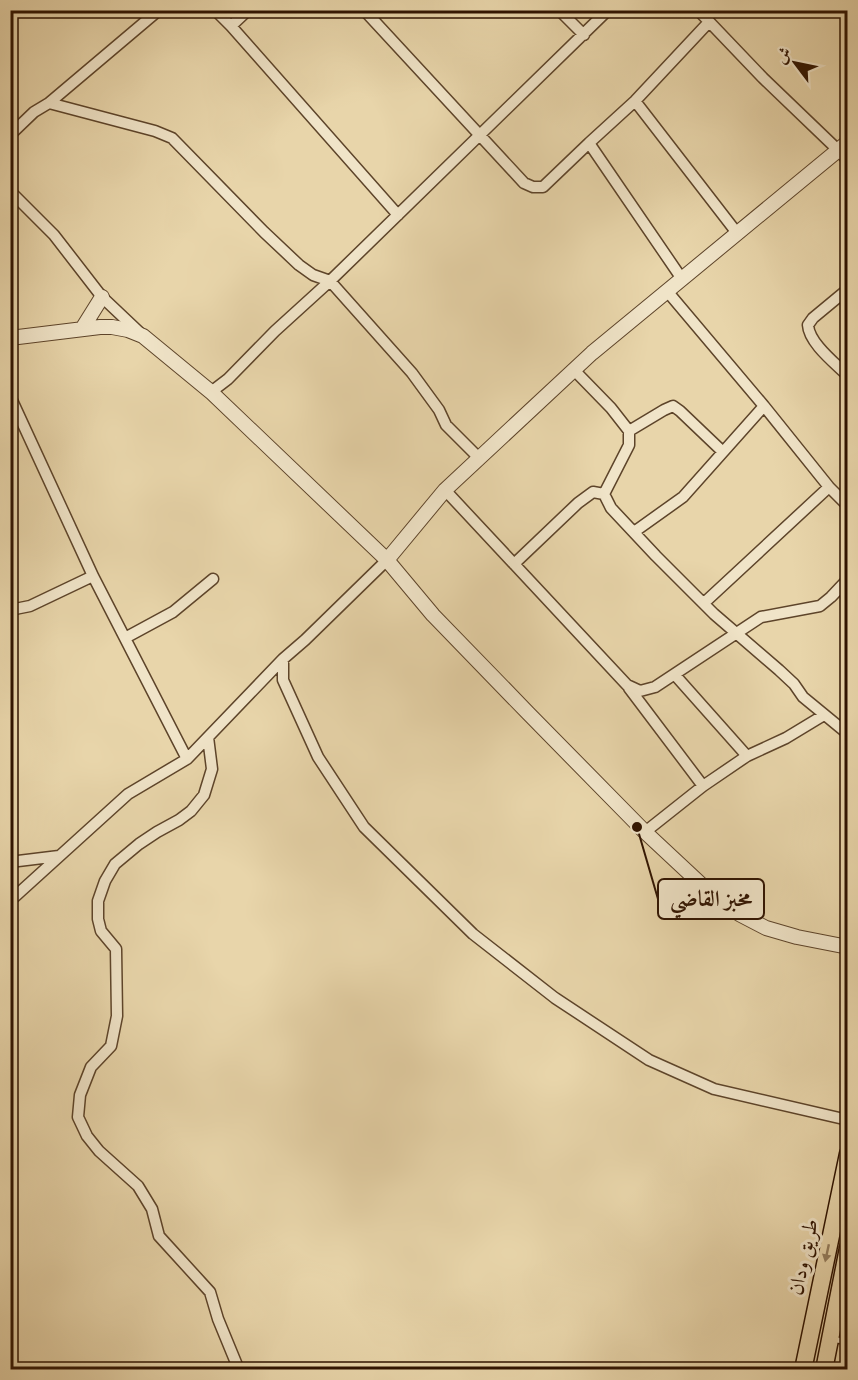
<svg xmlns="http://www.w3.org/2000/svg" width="858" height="1380" font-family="'Gentium Book Plus',Amiri,serif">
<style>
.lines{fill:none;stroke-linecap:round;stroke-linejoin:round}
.service-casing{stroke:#5d442a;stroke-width:8}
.minor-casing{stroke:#5d442a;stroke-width:13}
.tertiary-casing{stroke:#5d442a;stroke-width:16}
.primary-casing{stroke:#2f1300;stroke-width:19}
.service{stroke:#f0e4c8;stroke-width:5}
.minor{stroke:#f0e4c8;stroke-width:10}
.tertiary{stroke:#f0e4c8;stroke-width:14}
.primary{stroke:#e8d5aa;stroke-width:16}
.oneway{fill:#957e5e}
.labels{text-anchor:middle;stroke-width:6;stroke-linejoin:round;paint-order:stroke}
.street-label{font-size:21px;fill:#2f1300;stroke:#f0e4c8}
.leader{fill:none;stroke:#2f1300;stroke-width:2}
.callout-dot{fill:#2f1300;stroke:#f0e4c8;stroke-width:2}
.callout{fill:#f0e4c8;stroke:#2f1300;stroke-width:2}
.callout-label{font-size:22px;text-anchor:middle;font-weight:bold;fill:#2f1300}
</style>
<rect width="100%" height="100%" fill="#e8d5aa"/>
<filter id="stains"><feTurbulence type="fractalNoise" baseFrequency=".00333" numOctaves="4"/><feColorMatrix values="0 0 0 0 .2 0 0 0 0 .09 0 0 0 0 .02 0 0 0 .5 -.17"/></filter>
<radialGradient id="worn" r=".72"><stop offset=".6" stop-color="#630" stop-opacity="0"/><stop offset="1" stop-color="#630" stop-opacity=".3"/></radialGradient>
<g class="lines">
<g class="service-casing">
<path id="service" d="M832,1339L848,1342"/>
</g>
<g class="minor-casing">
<path id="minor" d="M215,10L231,26L398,215
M364,10L524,183L533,187H543L589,143L635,101L709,22
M559,10L584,35
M698,10L763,78L838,150L848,161
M231,26L248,10
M635,101L737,233
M49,103L159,10
M10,135L34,112L49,103L155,131L172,138L264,232L299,265L313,275L330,281L412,373L439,410L446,425L479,458
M589,143L682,279
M10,191L54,235L102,297L139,332
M848,289L813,318L808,325C809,343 835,363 848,376
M667,291L764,406L829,487L848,506
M574,370L611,408L629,431V445L604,494L611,508L656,556L714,614L779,670L794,684L803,697L848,734
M211,392L228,379L275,331L330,281L608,10
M10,396L93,576L187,759
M629,431L664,410L673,406L680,411L723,452
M445,490L627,685L640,691L655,687L761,617L820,606L831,597L848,579
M634,532L683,497L764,406
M514,564L578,503L593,492L604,494
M704,603L829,487
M10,610L30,606L93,576
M125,638L173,612L213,579
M283,659V680L318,757L364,827L473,934L555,998L649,1060L714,1089L848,1120
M675,675L747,756
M629,688L703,786
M208,737L212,769L204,795L191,811L179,820L157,832L139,844L115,864L105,881L98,901V919L101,931L116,949L117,1016L111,1046L91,1067L80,1095L78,1117L87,1136L99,1151L138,1186L152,1209L159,1236L210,1292L218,1319L239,1370
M645,832L703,786L747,756L786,738L824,715
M10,862L59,856
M10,901L128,794L187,759L283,659L305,640L387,560"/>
</g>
<g class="tertiary-casing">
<path id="tertiary" d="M82,329L102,297
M10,338L100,327H112L128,330L143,336L211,392L387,560L433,615L528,713L645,832L720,902L741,915L766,928L797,937L848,947
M387,560L445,490L592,353L848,142"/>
</g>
<g class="primary-casing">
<path id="primary" d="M803,1370L848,1154
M824,1370L848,1248"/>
</g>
<use href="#service" class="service"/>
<use href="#minor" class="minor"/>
<use href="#tertiary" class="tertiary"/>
<use href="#primary" class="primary"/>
</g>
<defs><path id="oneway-solid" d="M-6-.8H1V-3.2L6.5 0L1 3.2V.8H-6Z" transform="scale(1.5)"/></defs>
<use class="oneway" href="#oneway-solid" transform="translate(827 1253) rotate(102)"/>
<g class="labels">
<g class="street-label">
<text transform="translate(803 1257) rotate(-78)" y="7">طريق ودان</text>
</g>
</g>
<path class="leader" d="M637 827L658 899"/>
<circle class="callout-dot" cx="637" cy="827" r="6"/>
<rect class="callout" x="658" y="879" width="106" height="40" rx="6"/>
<g class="callout-label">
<text x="711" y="906">مخبز القاضي</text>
</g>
<rect width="858" height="1380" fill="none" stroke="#e8d5aa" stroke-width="36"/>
<rect x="12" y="12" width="834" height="1356" fill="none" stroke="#2f1300" stroke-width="3"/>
<rect x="18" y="18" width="822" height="1344" fill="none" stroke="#2f1300" stroke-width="1.5"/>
<g transform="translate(795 63) rotate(302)" stroke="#f0e4c8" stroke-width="4.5" paint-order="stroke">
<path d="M0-4.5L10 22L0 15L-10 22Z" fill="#2f1300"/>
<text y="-9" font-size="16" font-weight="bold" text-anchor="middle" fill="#2f1300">ش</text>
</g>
<rect width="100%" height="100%" filter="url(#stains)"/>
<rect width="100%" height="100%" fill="url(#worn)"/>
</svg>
